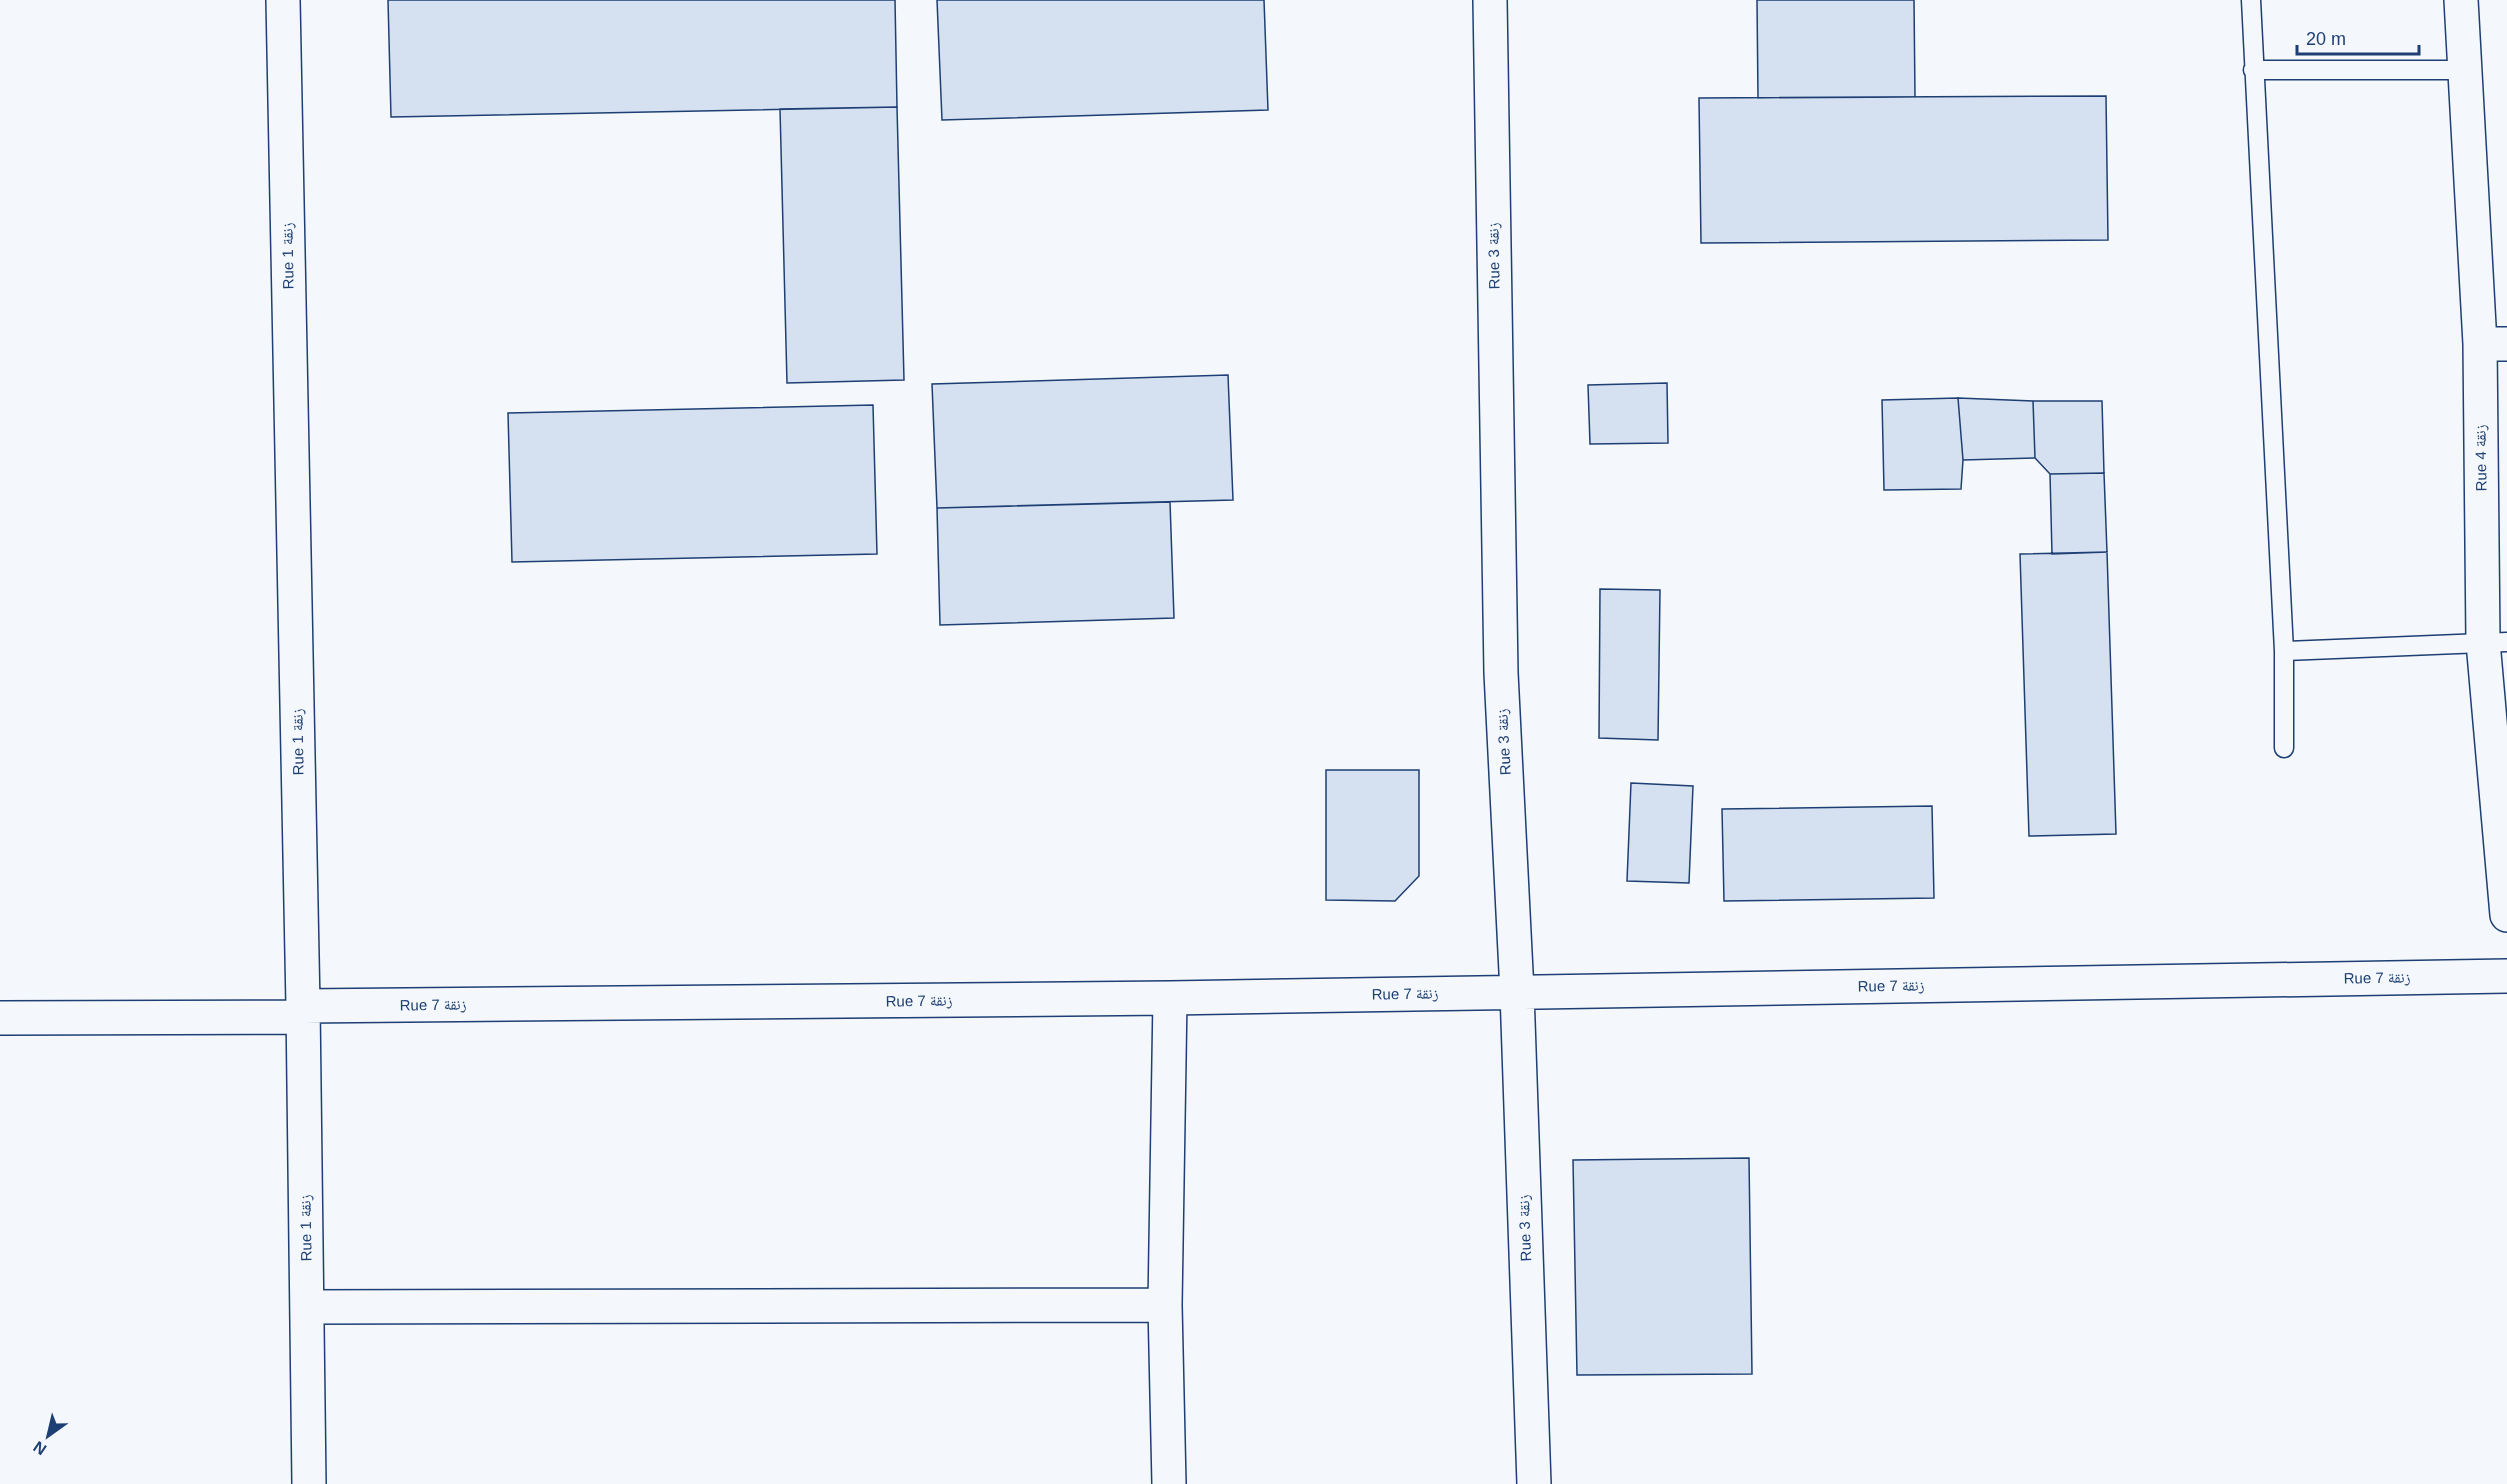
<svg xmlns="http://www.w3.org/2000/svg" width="2507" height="1484" font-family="Helvetica,'Noto Naskh Arabic',sans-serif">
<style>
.building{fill:#d5e0f0;stroke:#1d3f73;stroke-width:1.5}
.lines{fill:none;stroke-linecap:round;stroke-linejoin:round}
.lane-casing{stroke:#1d3f73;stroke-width:21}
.street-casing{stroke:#1d3f73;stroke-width:36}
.lane{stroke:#f4f7fb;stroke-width:18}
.street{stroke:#f4f7fb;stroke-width:33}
.labels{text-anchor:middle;stroke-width:4.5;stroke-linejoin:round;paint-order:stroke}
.street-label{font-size:15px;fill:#1d3f73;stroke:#f4f7fb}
</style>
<rect width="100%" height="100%" fill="#f4f7fb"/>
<path class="building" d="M388,0H895L897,107L391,117Z
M937,0H1264L1268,110L942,120Z
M1757,0H1914L1915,97L1758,98Z
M2106,96L2108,240L1701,243L1699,98Z
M897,107L904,380L787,383L780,109Z
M1228,375L1233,500L937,508L932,384Z
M1667,383L1668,443L1590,444L1588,385Z
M1958,398L1963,460L1961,489L1884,490L1882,400Z
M1958,398L2033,401L2035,458L1963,460Z
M2033,401H2102L2104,473L2050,474L2035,458Z
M873,405L877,554L512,562L508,413Z
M2104,473L2107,552L2052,554L2050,474Z
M1170,502L1174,618L940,625L937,508Z
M2107,552L2116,834L2029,836L2020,554Z
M1600,589L1660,590L1658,740L1599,738Z
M1326,770H1419V876L1395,901L1326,900Z
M1631,783L1693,786L1689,883L1627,881Z
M1932,806L1934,898L1724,901L1722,809Z
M1749,1158L1752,1374L1577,1375L1573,1160Z"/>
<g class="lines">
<g class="lane-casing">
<path id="lane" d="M2251,0L2284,651V748
M2253,70H2464
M2284,651L2507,642"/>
</g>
<g class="street-casing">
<path id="street" d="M283,0L303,1006L309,1484
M1490,0L1501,673L1517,992L1534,1484
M2461,0L2480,344L2483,642L2507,915
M2480,344H2507
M303,1006L1170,998L2507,976
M0,1018L303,1017
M307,1307L1165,1305
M1169,1484L1165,1305L1170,998"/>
</g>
<use href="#lane" class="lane"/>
<use href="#street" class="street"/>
</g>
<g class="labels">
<g class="street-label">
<text transform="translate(288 256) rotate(-91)" y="5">Rue 1 زنقة</text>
<text transform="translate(1494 256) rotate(-91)" y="5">Rue 3 زنقة</text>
<text transform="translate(2481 458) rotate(-91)" y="5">Rue 4 زنقة</text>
<text transform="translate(298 742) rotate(-91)" y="5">Rue 1 زنقة</text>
<text transform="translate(1504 742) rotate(-93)" y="5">Rue 3 زنقة</text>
<text transform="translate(2377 978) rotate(-1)" y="5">Rue 7 زنقة</text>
<text transform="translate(1891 986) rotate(-1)" y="5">Rue 7 زنقة</text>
<text transform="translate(1405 994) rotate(-1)" y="5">Rue 7 زنقة</text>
<text transform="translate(919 1001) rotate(-1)" y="5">Rue 7 زنقة</text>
<text transform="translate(433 1005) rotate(-1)" y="5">Rue 7 زنقة</text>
<text transform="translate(306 1228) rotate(-91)" y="5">Rue 1 زنقة</text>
<text transform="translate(1525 1228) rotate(-92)" y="5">Rue 3 زنقة</text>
</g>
</g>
<g transform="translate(48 1436) rotate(214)" stroke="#f4f7fb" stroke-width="4.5" paint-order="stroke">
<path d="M0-4.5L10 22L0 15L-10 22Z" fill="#1d3f73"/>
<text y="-9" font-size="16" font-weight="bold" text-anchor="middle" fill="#1d3f73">N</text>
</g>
<path d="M2297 45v9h122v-9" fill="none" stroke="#1d3f73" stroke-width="3"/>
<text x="2306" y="45" font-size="18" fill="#1d3f73" stroke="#f4f7fb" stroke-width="4.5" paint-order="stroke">20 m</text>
</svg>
